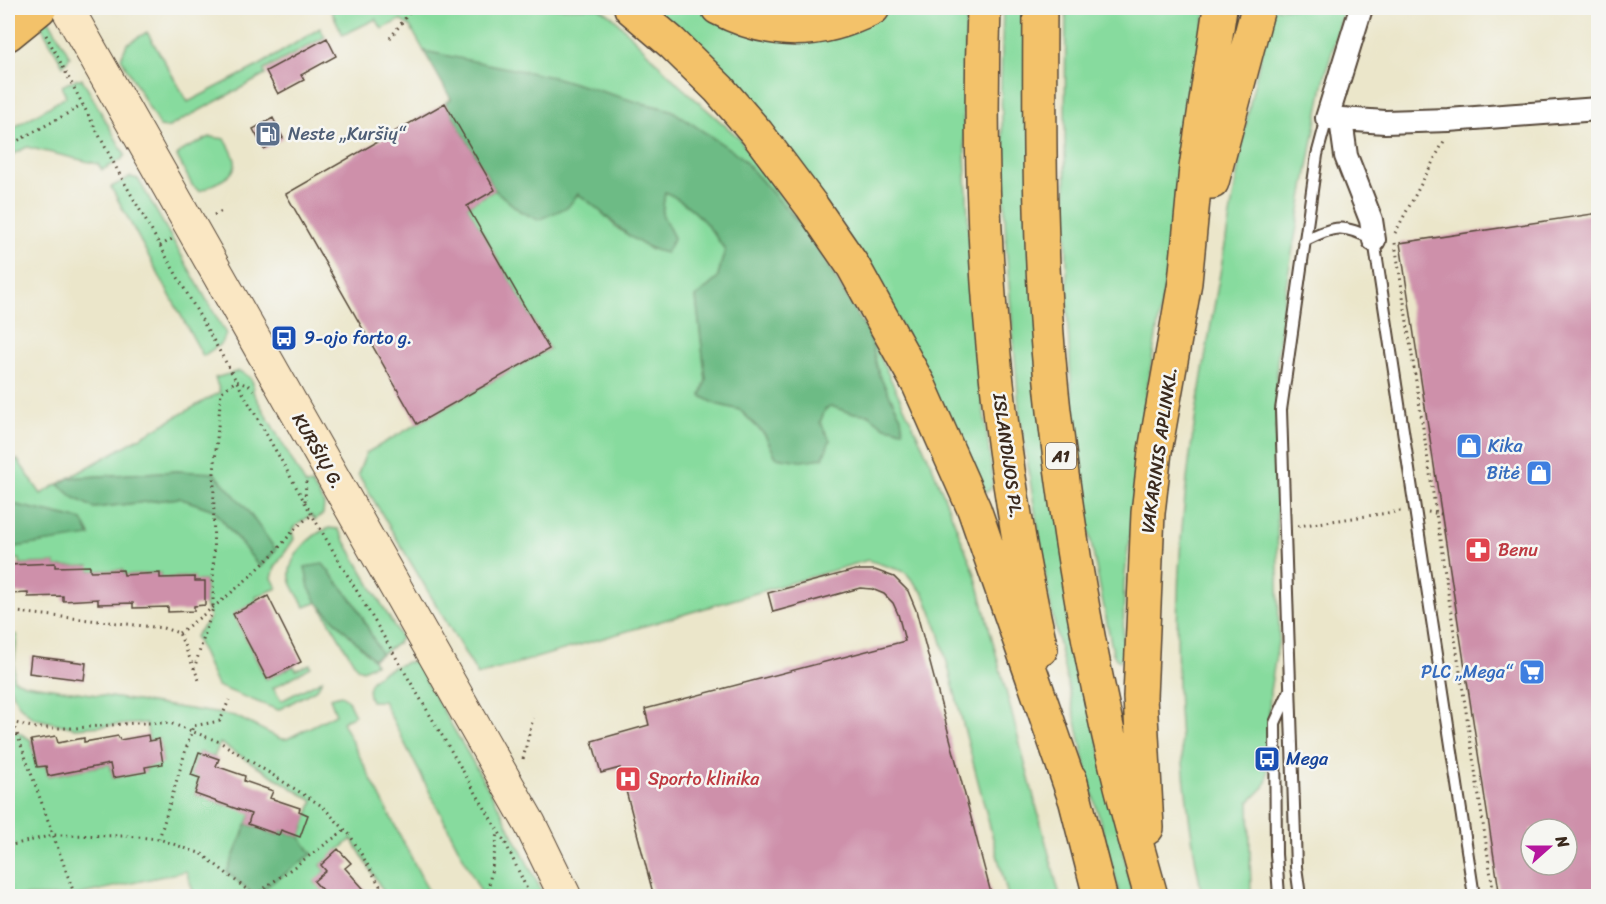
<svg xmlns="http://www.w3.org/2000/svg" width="1606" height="904" font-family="Sriracha,sans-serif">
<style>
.green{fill:#87db9e;stroke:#61825e;stroke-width:1.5;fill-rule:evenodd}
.forest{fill:#6dbb85;stroke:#547252;stroke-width:1.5}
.building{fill:#ce90aa;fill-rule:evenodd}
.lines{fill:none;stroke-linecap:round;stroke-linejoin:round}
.service-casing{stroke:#554638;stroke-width:14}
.minor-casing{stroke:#554638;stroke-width:26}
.secondary-casing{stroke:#554638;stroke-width:34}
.primary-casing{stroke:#554638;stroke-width:36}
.trunk-casing{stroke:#554638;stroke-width:36}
.path{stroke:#554638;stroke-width:3;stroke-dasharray:1.5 4.5;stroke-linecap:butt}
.service{stroke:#fff;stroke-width:10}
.minor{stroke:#fff;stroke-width:22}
.secondary{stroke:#fae7c3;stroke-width:32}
.primary{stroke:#f3c26a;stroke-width:33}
.trunk{stroke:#f3c26a;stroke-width:33}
.labels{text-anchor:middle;stroke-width:5;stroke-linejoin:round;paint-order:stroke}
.shield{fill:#f6f6f2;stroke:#73675e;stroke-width:1.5}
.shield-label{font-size:16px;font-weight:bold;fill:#3b2a1e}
.service-label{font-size:18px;fill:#4e5e75;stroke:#f6f6f2;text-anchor:start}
.transit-label{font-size:18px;fill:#164399;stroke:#f6f6f2;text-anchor:start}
.shop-label{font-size:18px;fill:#366cbe;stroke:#f6f6f2;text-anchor:end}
.street-label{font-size:18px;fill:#3b2a1e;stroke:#f6f6f2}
.health-label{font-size:18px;fill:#be3a42;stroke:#f6f6f2;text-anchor:start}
</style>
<rect width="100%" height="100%" fill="#f6f6f2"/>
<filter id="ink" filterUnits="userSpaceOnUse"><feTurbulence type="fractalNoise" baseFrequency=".0167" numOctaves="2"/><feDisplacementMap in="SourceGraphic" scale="12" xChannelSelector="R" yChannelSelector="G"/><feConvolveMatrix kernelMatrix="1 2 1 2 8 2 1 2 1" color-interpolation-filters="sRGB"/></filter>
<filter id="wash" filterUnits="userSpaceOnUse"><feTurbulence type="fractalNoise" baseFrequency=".008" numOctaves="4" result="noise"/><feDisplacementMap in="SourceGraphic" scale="24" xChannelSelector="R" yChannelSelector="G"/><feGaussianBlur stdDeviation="1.35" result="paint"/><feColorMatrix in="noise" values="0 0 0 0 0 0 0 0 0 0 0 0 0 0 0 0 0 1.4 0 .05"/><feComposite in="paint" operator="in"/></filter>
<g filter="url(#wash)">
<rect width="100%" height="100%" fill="#ebe6ca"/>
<path class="green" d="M330,8H599L612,16L678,84L738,137L811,237L740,156L671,110L424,51L410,26L400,20L382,29L376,19L343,35Z
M645,8H702L751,30L858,26L891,8H967L963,110L969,239L980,383L993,480L991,489L986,492L979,489L898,320Z
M1003,8H1029L1095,725L1133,896H1120L1089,780L1051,609L1020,418L1006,247L1001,88Z
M1066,8H1206L1171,247L1145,401L1124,584L1123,654L1120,661L1116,659L1113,653L1087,522L1073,417L1068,327L1065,141Z
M1274,8H1344L1324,80L1284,297L1277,363L1276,448L1279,637L1270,691L1267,779L1264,787L1249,802L1251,896H1202C1178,772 1171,643 1183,517C1191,429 1208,343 1223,256C1238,173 1249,88 1274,8Z
M48,18L70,57L63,66L40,24Z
M320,28L325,37L264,70L265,75L167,128L160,127L121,58L127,44L147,32L188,102L260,65Z
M76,79H82L125,155L121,160L102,170L98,164L27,147L8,157V131L66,97L62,86Z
M210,137L225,139C235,156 243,169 222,180C214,184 207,189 199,191L192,185L177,156L181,151Z
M130,177L138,179L226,334L222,343L203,356L111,187Z
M495,190L520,211L578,193L596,206L617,228L651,250L674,238L662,214L665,191C693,205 708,224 725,250L717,279L696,297L706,380L701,396L716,404L740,410L765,435L776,457L830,440L820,422L825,410L831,406L851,413L869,414L885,427L901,417L879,375L869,334L930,461L975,574L1060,896H1008L939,632L924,594L905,572L868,560L478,675L358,474L366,453L549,349L467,206Z
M239,371C250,376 255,380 253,392L306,485L312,484L324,504L323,514L315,520L311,515L297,525L292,531L294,539L275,567L272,578L277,588L256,597L257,602L234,614L266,679L294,666L296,670L310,664L311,667L273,688L281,701L322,680L317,689L278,710L217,686L195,636L210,618L205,605V581H195L194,577L160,578V573L124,575L123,570L90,571L89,566L55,567V563L20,564V559L8,560V548L90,535L82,520L8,503V464L17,459L41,494L58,484L73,497L94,508L179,498L214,510L259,566L270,557L178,471L69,478L220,392L215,378Z
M329,528L338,529L401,638L397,644L381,654L356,605L323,565L305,567L317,602L373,659L375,664L363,670L357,668L318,602L305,607C300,599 294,590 291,582C284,559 311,534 329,528Z
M8,633L17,635L13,679L25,684L235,716L281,739H287L336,714L330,698L341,695L347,699L355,715L342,722L431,896H386L352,839L321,865L326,871L315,882L328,896H195L186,871L73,896H8V736L16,731L31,740L37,767L46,766L48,776L110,764L113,778L146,771L145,767L163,763L159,739L149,741L146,723L75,728L33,718L19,705L8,684ZM220,743L313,801L300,837L312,854L227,872L253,809L225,805L195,794L200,778L191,775L199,752L214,757Z
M408,662H415L500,809L544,896H483L383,701H371C359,677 390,668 408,662Z"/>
<path class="forest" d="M424,51L557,78L637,102L671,110L740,156L811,237L869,334L879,375L901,417L903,430L885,427L868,414L851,413L831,406L825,410L820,422L830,440L823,458L801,461L776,457L765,435L740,410L716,404L701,396L706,380L696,297L717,279L725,250C709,225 693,205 665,192L662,214L674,238L666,253C629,246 608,213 578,194L568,207L538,220L520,211L495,190L445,103L451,99Z
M178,471L214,473L245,507L276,550L260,567L214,510L179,498L94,508L73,497L59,484L69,478Z
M8,503L82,520L90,536L8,548Z
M323,564L356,605L381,654L373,659L317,602L309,588L305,567Z
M247,824L278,835L281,830L300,837L312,854L255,895L227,872Z"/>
<g id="blocks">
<path class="building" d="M327,38L336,56L301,75L304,80L278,94L266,71Z
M445,103L495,190L467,206L549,349L417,424L286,194Z
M273,118L283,138L264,149L253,129Z
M1599,213V897H1500L1400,243ZM1531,829H1567V865H1531Z
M55,563V567L90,566V571L123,570L124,575L160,573V578L195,577V581H205V605L194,606V611L168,612V607L133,608V603L98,604V599L63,601V596L28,597V593L8,594V565Z
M855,570H875L894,577L908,591L916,610L992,897H654L620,768L601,773L592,741L649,725L645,709L905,641L898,614L893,603L884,594L872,589L860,588L773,612L768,593Z
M268,596L301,662L267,679L233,614Z
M31,656L86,663L84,680L29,673Z
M148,735L149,741L159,739L163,764L145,767L146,772L113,778L110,764L48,776L46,766L37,767L31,740L56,736L58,743L84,738V742L118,736L120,740Z
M199,752L219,759L216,766L245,776L244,781L273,791L270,798L300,808L299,811L308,815L300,837L281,830L279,835L248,824L251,814L195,794L200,778L191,775Z
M338,849L351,863L345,868L371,897H328L314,881L326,871L321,865Z"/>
</g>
</g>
<g filter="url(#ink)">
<use href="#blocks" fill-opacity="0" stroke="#554638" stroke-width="1.5"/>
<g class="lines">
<g class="service-casing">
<path id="service" d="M1304,241C1334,225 1345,224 1374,240L1474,896
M1279,896L1276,854L1275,723L1290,690
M1300,896L1296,867L1281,410L1317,155L1327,118"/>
</g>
<g class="minor-casing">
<path id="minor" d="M1361,8L1327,118L1385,122L1448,120L1598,109
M1341,120L1346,156L1371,220L1374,240"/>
</g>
<g class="secondary-casing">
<path id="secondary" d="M67,8L530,824L565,896"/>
</g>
<g class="primary-casing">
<path id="primary" d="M8,34L40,8"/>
</g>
<g class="trunk-casing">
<path id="trunk" d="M631,8L672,43L719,89L757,133L811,205L853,266L919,385L974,509L1075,799
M718,8C771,36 820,35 873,8
M984,8C976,222 994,440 1041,649
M1040,8C1039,142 1039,277 1054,411C1068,531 1089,657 1118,774C1128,815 1140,856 1151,896
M1212,182L1258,8
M1070,779L1100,896
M1147,828L1140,697L1148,513L1155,451L1185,282L1196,168L1220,8"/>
</g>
<path class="path" d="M46,35L119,173L312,515L506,844L530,896
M390,38L413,8
M8,146L83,105
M214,215L224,210
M1395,233L1444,141
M1395,243L1494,896
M160,246L172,239
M305,501L306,481
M1428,512L1441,514
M1298,526L1401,511
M8,611L163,628L179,633L199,680
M179,633C210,610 242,586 269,558C285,543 292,528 312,515
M194,669L213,608L214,473L221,392L236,381L249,386L253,390
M11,722L36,728H75L135,723H170L220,742L322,806L350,835L386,896
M8,725L11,722L16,731L75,896
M523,759L533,718
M159,839L193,726L220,721L229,700
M8,846L53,835L127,836L159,839L202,854L255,896
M8,893L11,844
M255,895L345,830
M487,896L498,833"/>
<use href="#service" class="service"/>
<use href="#minor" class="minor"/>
<use href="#secondary" class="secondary"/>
<use href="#primary" class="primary"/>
<use href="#trunk" class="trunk"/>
</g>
</g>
<defs>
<g id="fuel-square" transform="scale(1.35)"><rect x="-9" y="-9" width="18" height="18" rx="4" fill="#5c6f8a" stroke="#f6f6f2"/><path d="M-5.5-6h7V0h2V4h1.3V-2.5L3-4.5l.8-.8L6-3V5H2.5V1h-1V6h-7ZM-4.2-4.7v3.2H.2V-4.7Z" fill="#fff"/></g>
<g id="bus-square" transform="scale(1.35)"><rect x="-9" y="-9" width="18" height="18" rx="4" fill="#1a4fb4" stroke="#f6f6f2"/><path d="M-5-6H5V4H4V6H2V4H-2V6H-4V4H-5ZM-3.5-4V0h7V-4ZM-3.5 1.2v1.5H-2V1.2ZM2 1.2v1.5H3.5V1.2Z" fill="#fff"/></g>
<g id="shop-square" transform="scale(1.35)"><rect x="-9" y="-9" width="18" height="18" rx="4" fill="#3f7fe0" stroke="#f6f6f2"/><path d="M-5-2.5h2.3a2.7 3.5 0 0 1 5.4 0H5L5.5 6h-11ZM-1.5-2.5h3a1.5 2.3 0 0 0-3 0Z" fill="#fff"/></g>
<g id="pharmacy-square" transform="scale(1.35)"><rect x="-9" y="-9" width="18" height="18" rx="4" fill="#e0444e" stroke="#f6f6f2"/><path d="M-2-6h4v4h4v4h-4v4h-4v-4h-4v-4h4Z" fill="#fff"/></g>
<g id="supermarket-square" transform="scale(1.35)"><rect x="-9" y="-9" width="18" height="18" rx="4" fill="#3f7fe0" stroke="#f6f6f2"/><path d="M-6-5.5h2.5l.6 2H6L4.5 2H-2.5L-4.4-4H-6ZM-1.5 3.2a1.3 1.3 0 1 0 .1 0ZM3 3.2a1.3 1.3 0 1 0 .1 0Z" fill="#fff"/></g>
<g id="hospital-square" transform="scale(1.35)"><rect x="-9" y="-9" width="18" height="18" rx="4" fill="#e0444e" stroke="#f6f6f2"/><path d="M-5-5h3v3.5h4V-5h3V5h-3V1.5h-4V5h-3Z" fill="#fff"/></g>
</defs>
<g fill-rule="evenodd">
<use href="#fuel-square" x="268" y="134"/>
<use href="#bus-square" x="284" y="338"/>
<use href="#shop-square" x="1469" y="446"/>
<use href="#shop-square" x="1539" y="473"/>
<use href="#pharmacy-square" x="1478" y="550"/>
<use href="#supermarket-square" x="1532" y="672"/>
<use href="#bus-square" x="1267" y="759"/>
<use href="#hospital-square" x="628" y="779"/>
</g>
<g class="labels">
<rect class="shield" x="1046" y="443" width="30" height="26" rx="4.5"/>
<g class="shield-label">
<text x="1061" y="462">A1</text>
</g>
<g class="service-label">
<text x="288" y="140">Neste „Kuršių“</text>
</g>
<g class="transit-label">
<text x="304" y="344">9-ojo forto g.</text>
<text x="1286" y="765">Mega</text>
</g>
<g class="shop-label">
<text x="1488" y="452" text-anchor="start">Kika</text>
<text x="1520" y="479">Bitė</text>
<text x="1512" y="678">PLC „Mega“</text>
</g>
<g class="street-label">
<text transform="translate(1159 450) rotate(-82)" y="6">VAKARINIS APLINKL.</text>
<text transform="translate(318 451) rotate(60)" y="6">KURŠIŲ G.</text>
<text transform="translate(1008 456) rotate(82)" y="6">ISLANDIJOS PL.</text>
</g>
<g class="health-label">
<text x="1498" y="556">Benu</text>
<text x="648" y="785">Sporto klinika</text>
</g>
</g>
<rect width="1606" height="904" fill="none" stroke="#f6f6f2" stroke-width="30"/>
<g transform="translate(1549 847) rotate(69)"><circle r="28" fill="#f6f6f2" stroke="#aba49d" stroke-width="1.5"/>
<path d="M0-4.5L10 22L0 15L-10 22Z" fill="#b5179e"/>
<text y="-9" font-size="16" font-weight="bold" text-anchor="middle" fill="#3b2a1e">N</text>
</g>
</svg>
